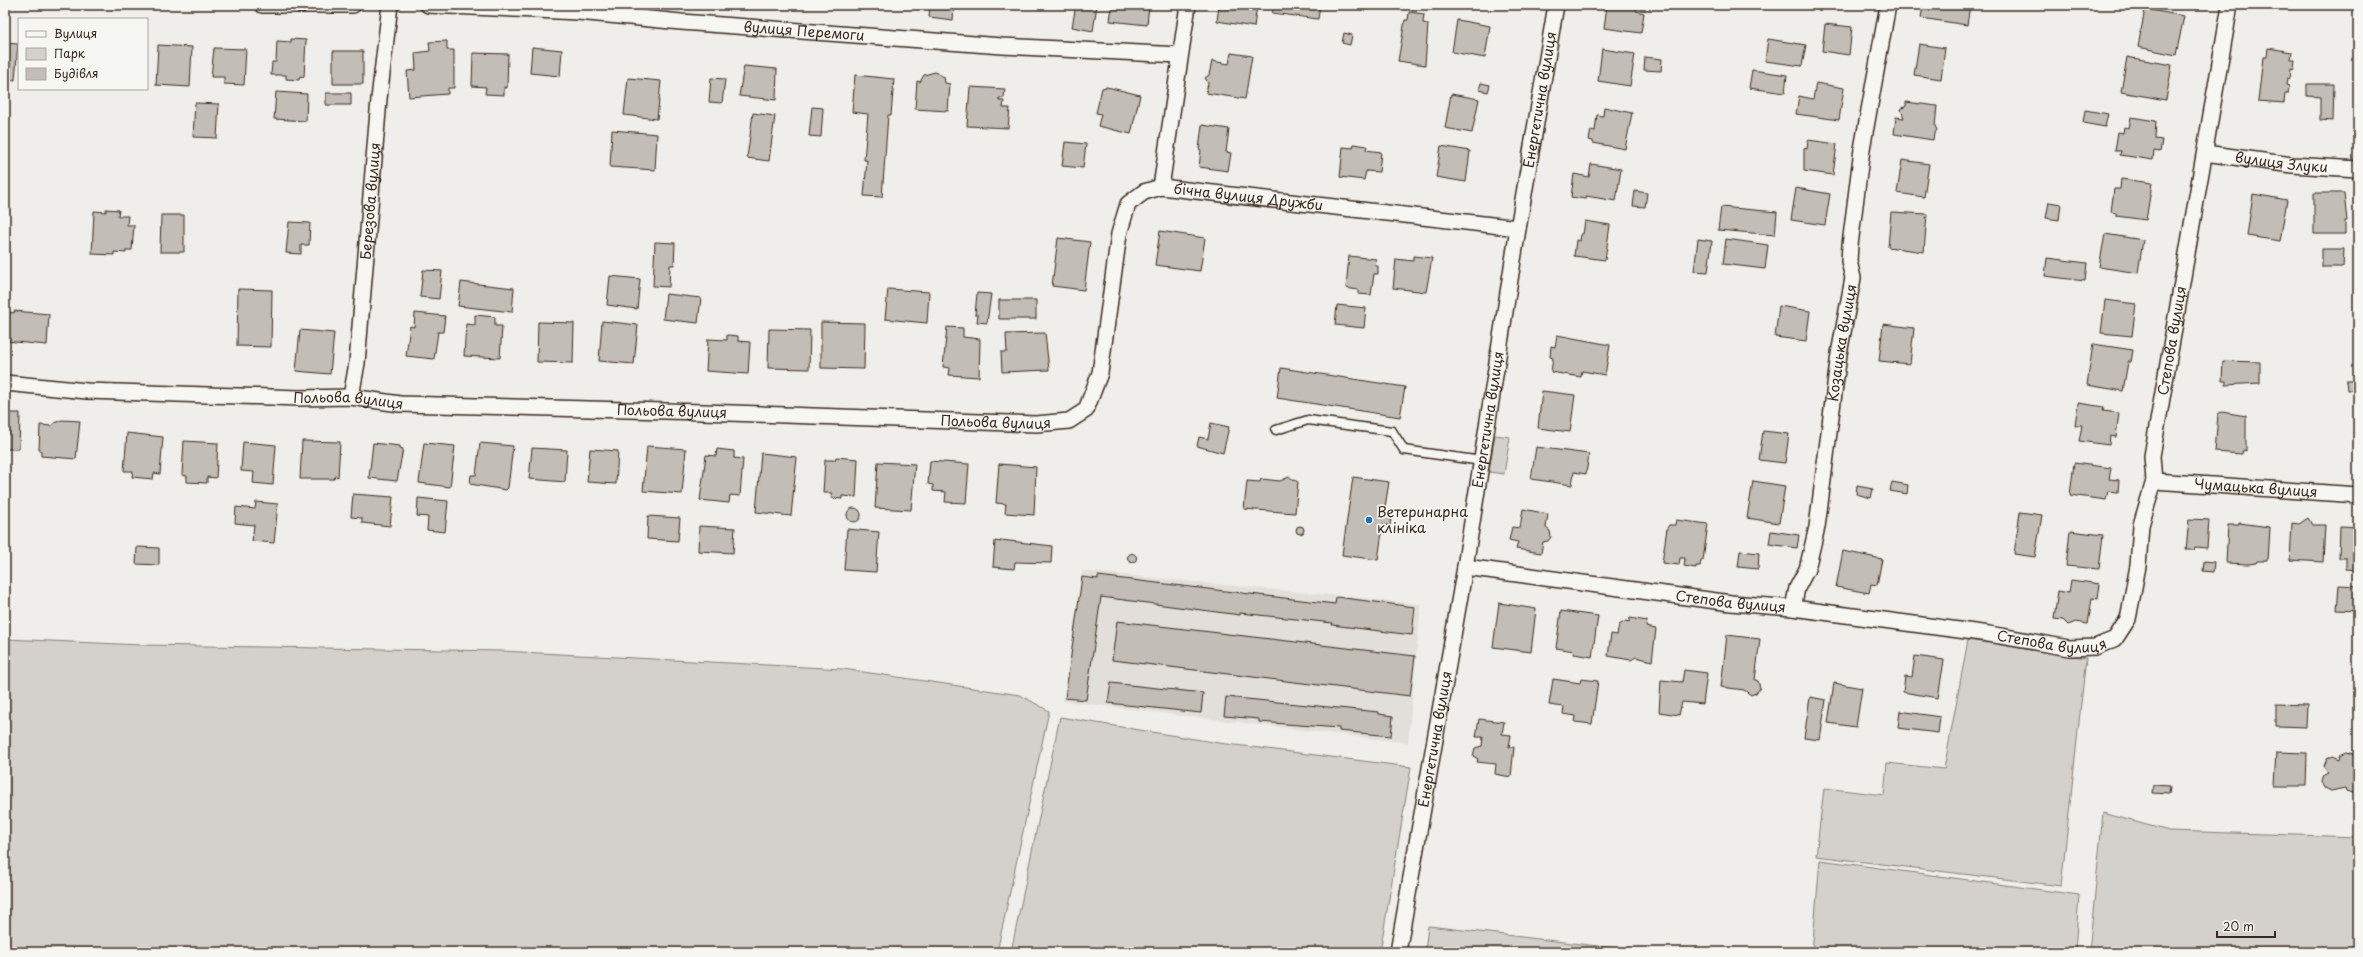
<svg xmlns="http://www.w3.org/2000/svg" width="2363" height="957" font-family="'Playpen Sans',sans-serif">
<style>
.built{fill:#e2dfdb}
.green{fill:#d4d1cc;stroke:#887e75}
.building{fill:#c2bdb7;stroke:#3b2a1e}
.lines{fill:none;stroke-linecap:round;stroke-linejoin:round}
.service-casing{stroke:#3b2a1e;stroke-width:11}
.minor-casing{stroke:#3b2a1e;stroke-width:18}
.service{stroke:#f6f6f2;stroke-width:8}
.minor{stroke:#f6f6f2;stroke-width:15}
.poi-dot{fill:#1f6fb2;stroke:#f6f6f2;stroke-width:1.5}
.labels{text-anchor:middle;stroke-width:3.5;stroke-linejoin:round;paint-order:stroke}
.street-label{font-size:14px;fill:#3b2a1e;stroke:#f6f6f2}
.poi-label{font-size:14px;fill:#3b2a1e;stroke:#f6f6f2;text-anchor:start}
</style>
<rect width="100%" height="100%" fill="#efeeea"/>
<filter id="ink" filterUnits="userSpaceOnUse"><feTurbulence type="fractalNoise" baseFrequency=".025" numOctaves="2"/><feDisplacementMap in="SourceGraphic" scale="8" xChannelSelector="R" yChannelSelector="G"/><feConvolveMatrix kernelMatrix="1 2 1 2 8 2 1 2 1" color-interpolation-filters="sRGB"/></filter>
<g filter="url(#ink)">
<path class="built" d="M1082,571L1421,604L1408,743L1063,701Z"/>
<path class="green" d="M1495,435L1510,437L1504,474L1489,472Z
M5,639L142,645L502,651L843,669L1020,695L1049,711L997,952H5Z
M1968,640L2086,658L2061,886L1816,856L1824,788L1884,795L1887,763L1944,769Z
M1060,717L1219,743L1411,767L1380,952H1011Z
M2103,813L2169,831L2358,837V952H2089Z
M1820,860L2079,895L2075,952H1812Z
M1428,926H1429L1648,952H1425Z"/>
<path class="building" d="M1076,5H1097L1093,31L1072,27Z
M1112,5H1149L1147,25L1110,21Z
M1219,5H1257L1254,27L1217,21Z
M1274,5H1320L1318,19L1272,13Z
M1607,5H1637L1636,11L1644,13L1641,33L1604,28Z
M1923,5H1970L1967,25L1921,18Z
M930,6H954L953,20L929,17Z
M2145,9L2184,16L2176,55L2138,47Z
M1409,12L1424,14L1423,23L1428,24L1425,65L1398,61L1405,20H1408Z
M1457,20L1490,26L1485,58L1452,52Z
M1825,24L1852,27L1849,55L1822,51Z
M1344,33L1352,35L1350,45L1342,43Z
M291,39L306,40L304,77L300,76L299,80L286,79V75H271L272,62H276L277,41L291,42Z
M1768,39L1806,45L1802,66L1765,61Z
M447,41V50H454V88H448V94L409,97L407,71L416,70L415,53L430,51L429,42Z
M5,43L18,44L15,80L5,79Z
M1919,44L1945,48L1941,79L1914,75Z
M158,45L192,47L190,87L156,85Z
M532,47L562,50L560,76L530,73Z
M214,48L246,49L244,85L224,84V77H211Z
M2268,48L2292,52L2291,60H2295L2294,70L2291,69L2290,79L2287,78L2286,85L2289,86L2288,94H2285L2284,103L2258,101L2263,57H2267Z
M1602,49L1635,54L1630,86L1598,81Z
M333,51H363V84H333Z
M473,53L508,54L507,88L504,87V95L485,94L486,87L472,86Z
M1231,53L1252,56L1245,99L1206,93L1208,83L1205,78L1209,75L1212,61L1229,64Z
M1645,57L1662,59L1661,71L1644,70Z
M2127,57L2172,65L2166,100L2121,92Z
M744,66L777,69L776,100L739,96Z
M1752,70L1787,75L1785,93L1749,88Z
M935,72L944,77L945,83L950,84L948,111L915,109L917,81L920,82L924,75Z
M855,75L894,79L891,115H888L882,197L864,196L867,160H864L868,114L852,112Z
M628,78L661,81L657,119L624,115Z
M711,78L725,79L722,103L709,102Z
M1481,83L1490,85L1488,92L1479,90Z
M1816,83L1844,88L1839,120L1796,114L1799,96L1813,99Z
M2307,84H2334L2333,121L2320,120V97L2307,96Z
M970,87L1005,89L1004,98H999V101H1004L1003,108H1010L1008,128L967,126Z
M1107,87L1140,95L1131,134L1098,126L1101,114L1096,113L1102,88Z
M276,92L307,94L306,121L274,119Z
M326,93H351V105H326Z
M1451,94L1479,99L1472,133L1445,128Z
M1906,102L1937,106L1935,126L1937,130L1934,134L1933,140L1894,134L1896,117L1904,118L1901,109L1906,106Z
M195,103L219,104L217,138L193,137Z
M812,107L823,108L821,137L809,136Z
M1604,107L1632,113L1625,149L1593,143V141L1589,140L1591,130L1595,131L1597,115L1603,116Z
M2085,110L2108,114L2105,127L2083,123Z
M753,113L775,116L769,161L747,158Z
M2131,117L2156,121L2155,139L2162,140L2160,152L2154,151L2153,160L2120,155L2121,151H2115L2118,132L2123,133L2124,127L2129,128Z
M1202,125L1229,129L1226,152L1231,153L1228,171L1199,167L1201,150L1199,149Z
M612,130L657,134L655,170L610,167Z
M1808,140L1837,144L1833,175L1804,171V148L1807,149Z
M1065,142L1086,144L1083,168L1062,166Z
M1354,144L1367,146L1366,150L1381,152L1379,172L1366,171L1364,180L1340,177L1343,147L1353,148Z
M1441,146L1470,151L1466,182L1436,177Z
M1902,160L1929,164L1924,197L1897,193Z
M1591,164L1621,169L1616,201L1586,196V199L1571,197L1574,174L1589,177Z
M2121,179L2152,183L2146,220L2116,216V213L2111,212L2114,189H2120Z
M1796,188L1830,194L1825,225L1791,220Z
M1635,191L1647,193L1645,207L1633,206Z
M2314,193H2344L2347,221H2345V234H2314Z
M2253,194L2287,200L2280,241L2247,236Z
M2049,202L2061,204L2059,220L2046,218Z
M1721,207L1777,212L1775,235L1718,230Z
M106,209L119,210L118,216H128L127,225H134L132,250H126V253L114,252V255L92,254L94,211L106,212Z
M1891,212L1927,214L1924,252L1888,247Z
M161,215H184V252H160Z
M1585,221L1610,225L1605,260L1574,256L1576,240L1580,241L1581,234H1583Z
M289,222L310,223L309,245H301V254L286,253Z
M1160,231L1205,238L1200,271L1155,265Z
M2105,234L2143,240L2138,273L2099,267Z
M1058,238L1090,242L1084,290L1052,286Z
M1698,239L1712,241L1708,272L1694,271Z
M1726,239L1768,245L1765,269L1723,264Z
M655,242L675,243L674,265H670L669,287L653,286Z
M2322,249H2344L2343,267H2322Z
M1349,256L1376,259L1375,266H1378V274H1374L1371,295L1358,294V290L1346,288Z
M1413,256L1432,258L1426,292L1393,288L1396,259L1413,261Z
M2047,258L2087,263L2085,281L2045,276Z
M423,270L442,271L439,299L420,297Z
M610,276L640,279L637,309L607,305Z
M461,282L514,288L512,312L458,306Z
M238,289L272,290L271,347L237,346Z
M888,289L929,292L927,323L885,319Z
M977,293L991,294L987,323L977,322L978,315H975Z
M666,294L701,298L698,323L663,319Z
M999,300H1036V319H999Z
M2105,300L2136,304L2132,336L2101,333Z
M1337,305L1366,308L1364,328L1335,325Z
M1779,306L1810,311L1806,341L1775,337Z
M14,311L49,314L47,345L5,341L8,312L14,313Z
M415,313L445,316L443,332H438L434,359L406,356L410,326L414,327Z
M475,315L495,317V326H502L500,358L464,356L466,324L475,325Z
M602,321L638,325L634,364L599,361Z
M538,322L574,323L573,363L537,362Z
M821,322L865,323L864,369L821,368Z
M1883,324L1914,328L1910,364L1879,361Z
M947,327L963,328V337L980,339L979,377L949,375L950,368L943,367Z
M769,329L810,330L809,369L768,368Z
M300,330L334,333L330,374L296,371Z
M1045,333L1049,370L1002,372L1001,352H1007L1006,334Z
M727,335L738,336V341L750,342L748,374L706,371L708,339L727,340Z
M1557,335L1610,345L1605,375L1582,371L1581,377L1551,372L1553,358L1550,357L1551,346L1555,347Z
M2093,344L2133,350L2131,362H2128L2123,391L2087,385Z
M2223,361L2260,362V383L2226,385V381H2222Z
M1281,368L1405,387L1400,417L1277,398Z
M2346,381H2354V390H2347Z
M1542,391L1575,395L1570,432L1538,428Z
M2078,403L2104,407L2103,411L2119,413L2116,437L2110,436L2109,445L2079,441L2082,425H2075Z
M2222,412L2246,416V451L2243,450L2242,454L2215,452L2218,414Z
M5,413H20L19,449H5Z
M62,420L80,421L76,459L41,456V451L39,450L40,425L52,426L54,423Z
M1211,423L1229,427L1223,453L1197,446L1199,437L1208,439Z
M2356,425H2358V451H2356Z
M1763,431L1789,434L1785,463L1759,460Z
M127,433L163,437L160,474L154,473L153,479L132,477L133,471H124Z
M184,441L218,443L216,478L207,477V483L187,482V476L182,475Z
M302,441L340,442L338,477L335,476L334,479H300Z
M243,442L276,445L273,485L253,483L254,472L241,471Z
M373,443L400,446V448L403,449L397,481L369,478Z
M424,443L455,446L450,487L419,483Z
M480,443L513,446L508,488L506,490L470,484L471,475H476Z
M647,446L686,449L682,494L643,491Z
M1536,447L1589,454L1586,474L1574,472L1572,485L1531,479Z
M532,448L567,450L565,482L529,479Z
M590,449L618,451L616,484L587,482Z
M717,449L734,451V458L743,459L740,496L730,495L729,503L700,500L706,455L716,456Z
M761,453L797,457L791,516L756,512Z
M836,457L858,459L856,497L842,496V499L831,498L832,493H823L825,460H835Z
M930,461L969,464L966,503L945,502L946,492L933,491V485L928,484Z
M878,462L915,464L911,510L875,508Z
M2074,463L2111,468L2109,479L2119,480L2118,492L2108,491L2106,500L2070,495Z
M999,464L1036,467L1034,515L1005,513L1006,504L996,503Z
M1289,477L1298,482L1295,513L1244,509L1247,481L1260,482L1261,479L1280,481Z
M1353,477L1389,482L1384,513L1391,514L1390,526L1383,525L1378,560L1342,555Z
M1753,481L1785,486L1779,523L1747,518Z
M1892,482L1908,485L1907,494L1890,491Z
M1857,486L1873,489L1871,498L1856,494Z
M353,494L393,497L390,526L362,523V518L351,517Z
M418,498L448,501L445,532L427,530L428,517L417,516Z
M256,502L278,504L274,543L252,541L254,525L235,523L236,507L255,509Z
M847 515a7 7 0 1 1 14 0a7 7 0 1 1-14 0Z
M1523,509L1548,514L1546,528L1550,531L1551,537L1548,541L1543,542L1541,553L1516,549L1518,542L1509,540L1512,527L1520,528Z
M2020,512L2042,515L2035,557L2014,554Z
M648,516L680,518L678,541L647,539Z
M2308,518L2312,525H2325L2323,562L2290,560L2292,523L2299,524Z
M2189,519L2209,520L2207,548L2195,547L2194,550H2186Z
M1676,520L1708,524L1703,560H1701L1700,566H1696V568L1684,566L1685,558H1680L1679,565L1662,563L1667,528L1669,525H1675Z
M2239,523L2270,527L2268,561H2257L2256,563L2248,564L2226,563L2228,525H2239Z
M699,526L735,528L733,553L698,551Z
M2340,526L2358,527V570L2346,569V558H2339Z
M1296 530a4 4 0 1 1 8 0a4 4 0 1 1-8 0Z
M847,529L879,532L876,572L844,570Z
M1771,531L1799,535L1797,548L1769,544Z
M2070,531L2103,535L2099,569L2066,566Z
M1001,540L1052,546L1051,563L1015,562L1014,569L993,567L995,541L1001,542Z
M137,547L159,548V565L136,564Z
M1740,551L1759,553L1758,569L1738,567Z
M1843,551L1882,559L1877,585L1871,584L1869,593L1836,587Z
M1127.5 558a4.5 4.5 0 1 1 9 0a4.5 4.5 0 1 1-9 0Z
M2204,561L2214,562L2213,572L2203,571Z
M1098,576L1335,604L1336,597L1415,607L1412,635L1332,625L1333,623L1240,613V615L1101,597L1086,700L1065,698L1082,577L1098,579Z
M2071,580L2100,584L2098,599L2092,598L2088,624L2076,622L2068,625L2063,620L2054,619L2058,591L2069,593Z
M2339,585L2358,586V615V611L2337,610Z
M1499,603L1536,609L1531,652L1493,647Z
M1561,611L1598,616L1592,657L1574,654V651L1556,648Z
M1630,618L1647,621L1646,627L1656,629L1652,661L1636,657L1631,660L1608,656L1611,634L1617,635L1619,625L1626,621L1629,622Z
M1117,621L1415,656L1410,696L1112,660Z
M1727,635L1760,639L1755,680L1758,681L1760,688L1756,693L1751,695L1744,690L1721,687Z
M1915,656L1944,660L1938,698L1903,692L1905,676L1912,677Z
M1684,670L1707,673L1703,704L1682,702L1679,715L1659,712L1661,680L1682,682Z
M1553,679L1580,683L1581,679L1598,681L1592,724L1575,722L1576,716L1563,714L1564,707L1549,705Z
M1111,683L1203,693L1201,713L1108,703Z
M1834,683L1862,688L1856,727L1828,723Z
M1226,697L1379,712V714L1393,716L1391,736L1339,731V728L1259,722V719L1224,716Z
M1810,697L1826,700L1820,740L1804,738Z
M2276,704L2307,705L2306,727L2276,726Z
M1900,711L1940,717L1938,733L1898,728Z
M1479,719L1504,722L1502,734L1511,735L1509,747H1514L1511,777L1495,774L1496,764L1477,762L1478,759L1473,756L1475,748L1482,746L1483,737H1476Z
M2276,752L2307,753L2306,786H2274Z
M2347,752L2353,754L2356,761L2355,776L2358,777V791L2353,793L2346,791L2345,788L2331,791L2325,788L2322,782L2324,775L2328,773L2323,766L2326,759L2332,756L2339,759L2340,755Z
M2153,785L2170,786L2169,794L2152,793Z"/>
<g class="lines">
<g class="service-casing">
<path id="service" d="M1276,430L1308,420L1392,431L1404,450L1482,461"/>
</g>
<g class="minor-casing">
<g id="minor">
<path d="M262,5H353"/>
<path id="s1" d="M428,5L578,12L681,22L1002,46L1180,55"/>
<path id="s2" d="M1188,5L1161,187L1518,228"/>
<path id="s3" d="M2205,153L2292,165L2358,169"/>
<path id="s4" d="M5,383L87,391L299,398L351,397L400,404L703,412L1036,424L1069,421L1086,410L1100,373L1119,234L1128,204L1144,192L1161,187"/>
<path id="s5" d="M351,397L357,363L379,99L390,5"/>
<path id="s6" d="M2154,481L2358,495"/>
<path id="s7" d="M1465,567L1731,603L1793,608L1989,634L2069,648L2095,647L2115,639L2128,619L2138,566L2141,525L2154,481L2152,456L2230,5"/>
<path id="s8" d="M1793,608L1797,588L1807,569L1817,527L1839,354L1853,278L1849,261L1850,245L1862,149L1888,5"/>
<path id="s9" d="M1398,952L1465,567L1517,235L1556,5"/>
</g>
</g>
<use href="#service" class="service"/>
<use href="#minor" class="minor"/>
</g>
</g>
<circle class="poi-dot" cx="1369" cy="520" r="4"/>
<g class="labels">
<g class="street-label">
<text dy="5" stroke="none"><textPath href="#s1" startOffset="377">вулиця Перемоги</textPath></text>
<text dy="5" stroke="none"><textPath href="#s9" startOffset="864">Енергетична вулиця</textPath></text>
<text dy="5" stroke="none"><textPath href="#s3" startOffset="77">вулиця Злуки</textPath></text>
<text dy="5" stroke="none"><textPath href="#s2" startOffset="272">бічна вулиця Дружби</textPath></text>
<text dy="5" stroke="none"><textPath href="#s5" startOffset="197">Березова вулиця</textPath></text>
<text dy="5" stroke="none"><textPath href="#s7" startOffset="964">Степова вулиця</textPath></text>
<text dy="5" stroke="none"><textPath href="#s8" startOffset="271">Козацька вулиця</textPath></text>
<text dy="5" stroke="none"><textPath href="#s4" startOffset="344">Польова вулиця</textPath></text>
<text dy="5" stroke="none"><textPath href="#s4" startOffset="668">Польова вулиця</textPath></text>
<text dy="5" stroke="none"><textPath href="#s9" startOffset="540">Енергетична вулиця</textPath></text>
<text dy="5" stroke="none"><textPath href="#s4" startOffset="992">Польова вулиця</textPath></text>
<text dy="5" stroke="none"><textPath href="#s6" startOffset="102">Чумацька вулиця</textPath></text>
<text dy="5" stroke="none"><textPath href="#s7" startOffset="268">Степова вулиця</textPath></text>
<text dy="5" stroke="none"><textPath href="#s7" startOffset="592">Степова вулиця</textPath></text>
<text dy="5" stroke="none"><textPath href="#s9" startOffset="216">Енергетична вулиця</textPath></text>
</g>
<g class="poi-label">
<text x="1377" y="517">Ветеринарна<tspan x="1377" dy="16">клініка</tspan></text>
</g>
</g>
<rect width="2363" height="957" fill="none" stroke="#f6f6f2" stroke-width="20"/>
<rect x="10" y="10" width="2343" height="937" fill="none" stroke="#3b2a1e" stroke-width="1.5" filter="url(#ink)"/>
<rect x="18" y="18" width="130" height="72" fill="#f6f6f2" stroke="#aba49d"/>
<rect x="26" y="31" width="20" height="6" fill="#f6f6f2" stroke="#aba49d"/>
<text x="54" y="38" font-size="12" fill="#3b2a1e">Вулиця</text>
<rect x="26" y="48" width="20" height="12" fill="#d4d1cc" stroke="#aba49d"/>
<text x="54" y="58" font-size="12" fill="#3b2a1e">Парк</text>
<rect x="26" y="68" width="20" height="12" fill="#c2bdb7" stroke="#aba49d"/>
<text x="54" y="78" font-size="12" fill="#3b2a1e">Будівля</text>
<path d="M2217 931v6h58v-6" fill="none" stroke="#3b2a1e" stroke-width="2"/>
<text x="2223" y="931" font-size="12" fill="#3b2a1e" stroke="#f6f6f2" stroke-width="3" paint-order="stroke">20 m</text>
</svg>
